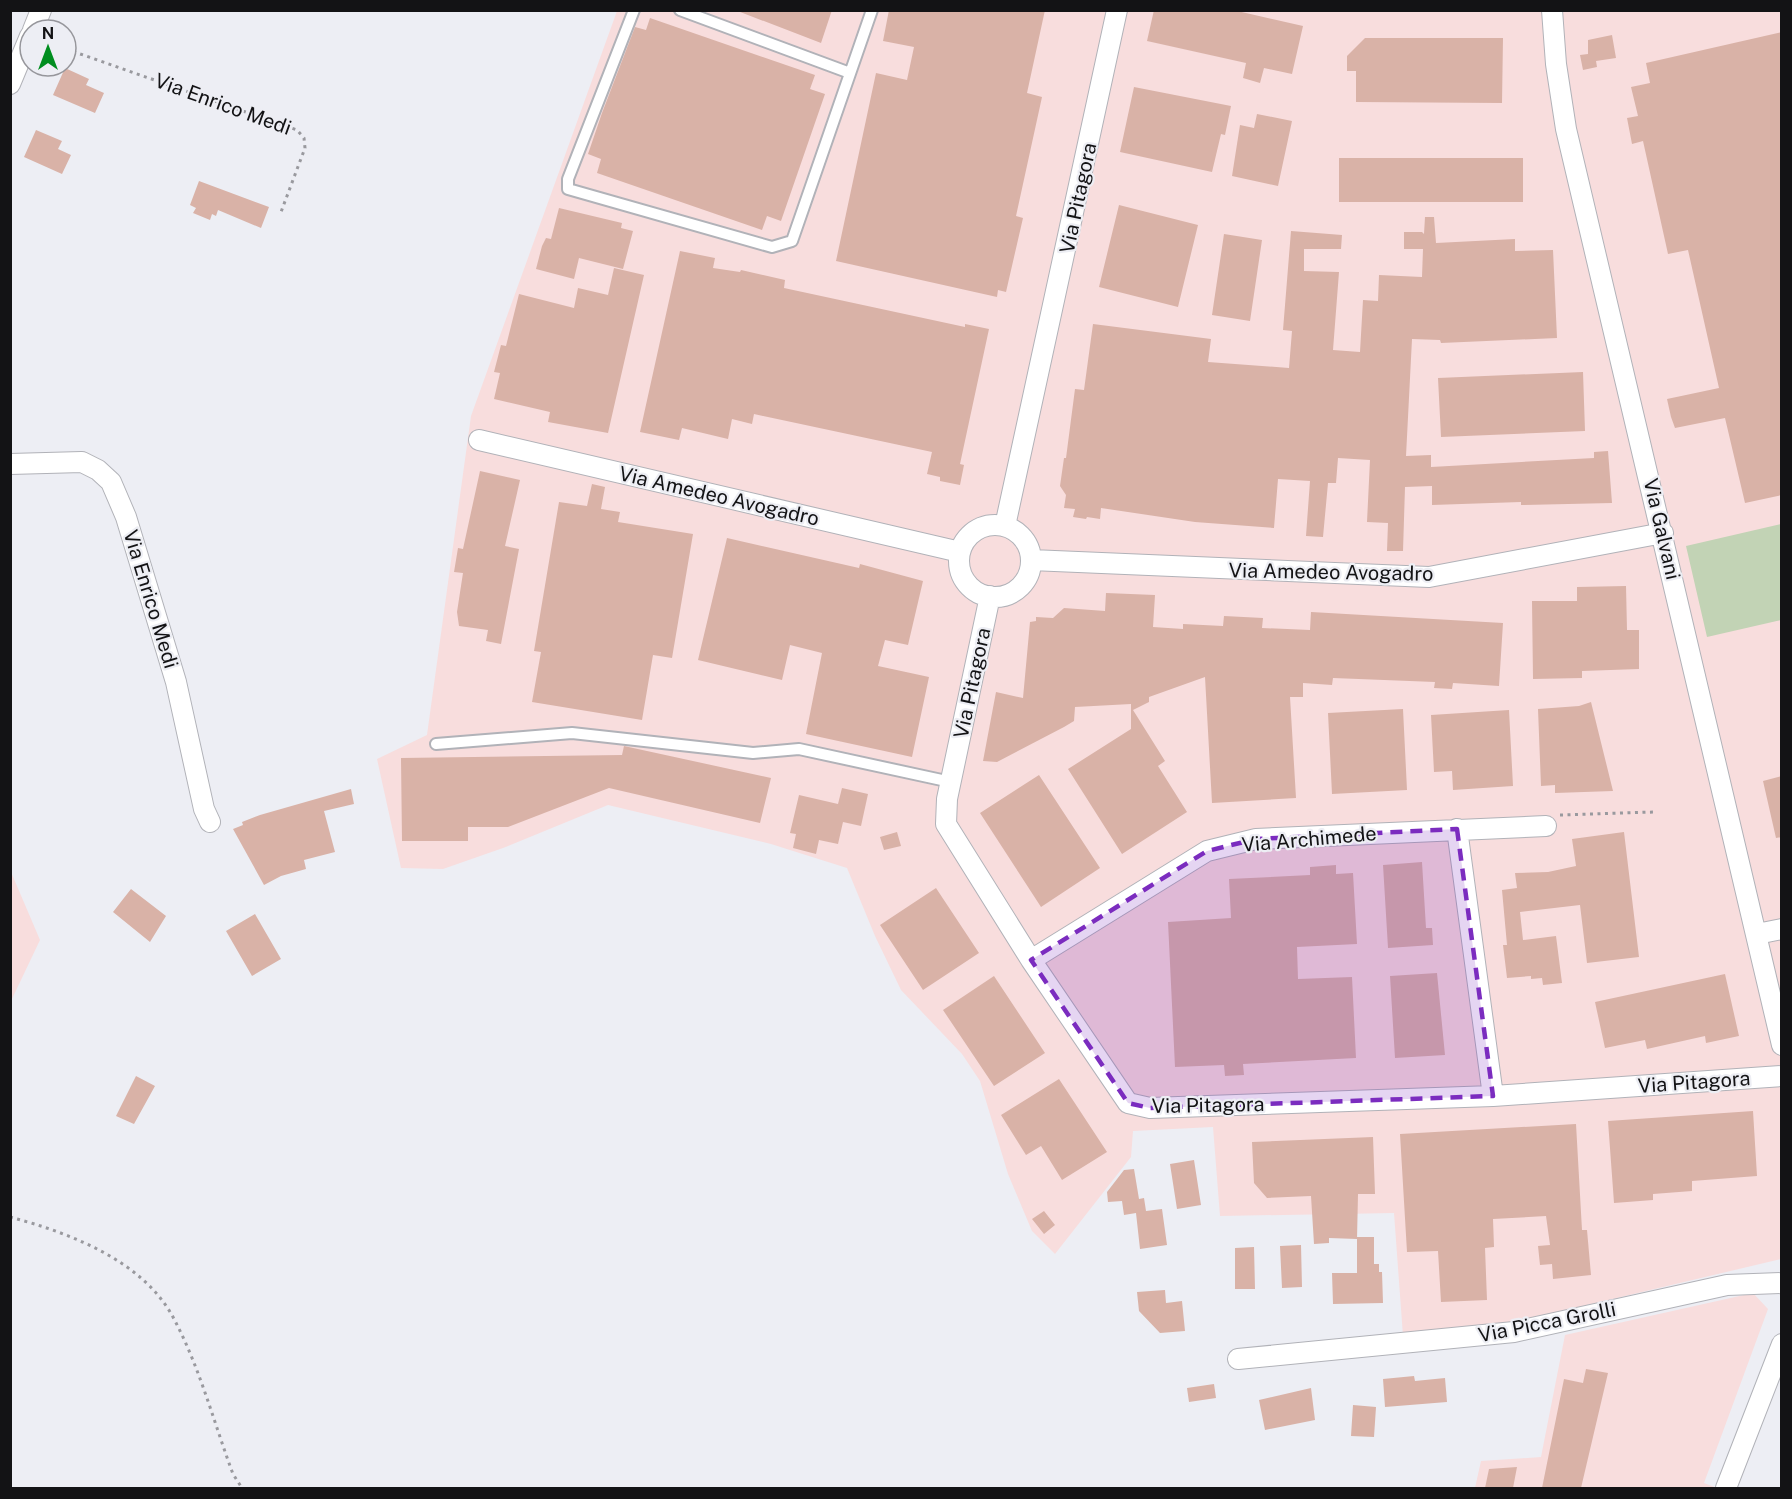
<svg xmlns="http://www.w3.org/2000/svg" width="1792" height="1499" font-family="'Public Sans',sans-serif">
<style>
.industrial{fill:#f8dddd}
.pitch{fill:#c2d3b5}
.building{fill:#d9b2a7}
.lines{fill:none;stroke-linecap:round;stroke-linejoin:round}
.service-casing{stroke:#b1b2b8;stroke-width:14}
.minor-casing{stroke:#b1b2b8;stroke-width:22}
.path{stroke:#99999e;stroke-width:3;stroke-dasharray:3 4.5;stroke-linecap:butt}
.service{stroke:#fff;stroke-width:10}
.minor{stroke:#fff;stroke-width:20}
.marked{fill:#7b2cbf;fill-opacity:0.2;stroke:#7b2cbf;stroke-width:4.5;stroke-dasharray:12 8;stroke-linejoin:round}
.labels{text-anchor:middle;stroke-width:4.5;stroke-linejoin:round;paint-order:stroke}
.street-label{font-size:20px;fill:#131315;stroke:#edeef4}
</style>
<rect width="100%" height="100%" fill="#edeef4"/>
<path class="industrial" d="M617,11H1781V1259L1507,1324L1403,1336L1394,1213L1220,1216L1213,1127L1133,1131L1131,1157L1055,1254L1032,1231L1008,1174L980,1081L962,1054L901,990L875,936L847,868L771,844L608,805L503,848L443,869L401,868L377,759L427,735L471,416Z
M11,872L40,940L11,1001H10Z
M1753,1293L1768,1309L1704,1483L1717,1488H1475L1481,1461L1541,1457L1565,1335Z"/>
<path class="pitch" d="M1781,524V620L1707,637L1686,546Z"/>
<path class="building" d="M735,10H832L821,43Z
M889,10H1045L1027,93L1042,97L1016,216L1023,218L1006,292L998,290L997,297L836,261L876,73L907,80L914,47L883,41Z
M1154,10H1233L1303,26L1292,74L1264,68L1260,83L1243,78L1246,63L1147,41Z
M650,18L815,75L810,89L825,94L781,221L767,216L762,230L597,173L601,159L588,154L602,113L635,27L646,30Z
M1782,32V495L1745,503L1725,418L1675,428L1671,417L1667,399L1719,388L1688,250L1668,254L1643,141L1632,144L1627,118L1638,116L1631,87L1650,83L1646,63Z
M1612,35L1616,58L1596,61L1597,67L1583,70L1580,55L1588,54V40Z
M1365,38H1503L1502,103L1356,102V71H1347V56Z
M65,68L89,79L86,85L104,93L95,113L53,95Z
M1134,87L1231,106L1225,135L1221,134L1212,172L1120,152Z
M1257,114L1292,121L1278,186L1232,176L1240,125L1254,128Z
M36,130L62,141L58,149L71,155L62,174L24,157Z
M1339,158H1523V202H1339Z
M199,181L269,207L261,228L218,210L216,216L212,214L210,220L193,213L196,208L190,205Z
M1119,205L1198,225L1178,307L1099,287Z
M559,208L622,223L621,228L633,231L623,269L579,258L574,279L536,269L542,246L546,238L551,239Z
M1425,217H1434L1436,243L1515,239V251L1553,250L1557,338L1441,343L1440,340L1412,339L1406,456L1431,455V467L1594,458V452L1608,451L1612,503L1521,505V502L1432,505V486L1405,487L1403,551H1387L1388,523L1367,522L1370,460L1338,458L1336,483H1328L1323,537L1306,536L1310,481L1278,479L1274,528L1195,522L1101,508L1100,519L1087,517L1086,519L1073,517L1075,509L1064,508L1066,495L1060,486L1064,458H1066L1075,389L1084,390L1093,324L1211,339L1208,362L1289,368L1292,331L1283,330L1291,231L1342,235L1341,249H1304V271L1339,272L1333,350L1360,352L1363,300L1378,301L1379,275L1422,277L1423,249H1404V232H1422L1424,234Z
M1224,234L1262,240L1250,321L1212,315Z
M680,251L715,258L713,268L740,272L741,270L785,280L784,288L965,327V324L989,329L960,464L964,465L960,485L940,481V477L927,474L932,452L754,414L752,424L732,419L728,439L682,428L679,440L640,432Z
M614,268L644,275L608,433L548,422L550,412L494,399L500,373L494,372L501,345L506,346L519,294L574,308L578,288L608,295Z
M1583,372L1585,431L1441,437L1438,378Z
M480,471L520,480L505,546L519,549L501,644L486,641L488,630L459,626L457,612L463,573L454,572L458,548L463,549Z
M592,484L605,487L601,509L620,512L618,522L693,534L672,658L653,655L642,720L532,702L541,652L534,651L559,502L587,506Z
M727,538L859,568L860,564L923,581L908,645L885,640L878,666L929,677L912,757L806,734L822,653L790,645L782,680L698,660Z
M1626,586L1627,630H1639V669L1582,671V678L1533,679L1532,601H1577V587Z
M1106,593L1155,595L1153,627L1183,629V624L1223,626L1224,616L1263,618L1262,628L1310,630L1311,612L1503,623L1499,686L1453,683L1452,689L1434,688L1435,682L1333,678L1332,685L1303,683V697H1290L1296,798L1212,803L1205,677L1149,697V702L1133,710L1165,761L1158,766L1187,812L1122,854L1068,769L1131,729V704L1075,707L1074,721L1064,727L997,762L983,761L996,692L1023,698L1030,622L1036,621V617L1053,618L1064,608L1105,611Z
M1591,702L1613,791L1555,793V785L1541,786L1538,709L1579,706Z
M1403,709L1407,790L1332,794L1328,713Z
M1509,710L1513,786L1453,790L1452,771L1434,772L1431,715Z
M624,746L771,778L760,823L609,788L508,827H468V841H402L401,758L622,755Z
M1039,775L1100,868L1041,907L980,813Z
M1782,776V837L1776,838L1763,781Z
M842,788L868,794L861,826L843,822L838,844L819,840L816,854L793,848L796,834L790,833L799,795L838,804Z
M351,789L354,804L324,811L335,852L304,860L306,869L281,876L264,885L233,829L243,825L242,822L260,815Z
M897,832L901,846L884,850L880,837Z
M1624,832L1639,957L1587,963L1580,905L1520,912L1523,940L1556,936L1562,983L1543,985L1542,978L1531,979V976L1507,978L1503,945H1507L1502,890L1517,888L1515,873L1548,872L1576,866L1572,839Z
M1422,862L1426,928H1432L1433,945L1388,948L1383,865Z
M1336,865V874L1353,873L1357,944L1297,947L1298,979L1352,977L1356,1058L1243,1064L1244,1075L1225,1076L1224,1065L1175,1067L1168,922L1231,918L1229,879L1310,875V867Z
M936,888L979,953L923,990L880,925Z
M131,889L166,916L150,942L113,912Z
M255,914L281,959L252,976L226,931Z
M1437,973L1445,1055L1395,1058L1390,976Z
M1725,974L1739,1036L1706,1043L1705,1036L1647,1049L1645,1040L1605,1048L1595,1002Z
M994,976L1045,1053L994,1086L943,1010Z
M136,1076L155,1086L134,1124L116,1116Z
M1059,1079L1107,1152L1062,1180L1041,1146L1026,1155L1001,1115Z
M1753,1111L1757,1176L1692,1181V1191L1653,1194V1200L1614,1203L1608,1121Z
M1576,1124L1582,1230H1587L1591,1275L1553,1279L1552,1264L1540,1265L1538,1246L1550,1245L1546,1216L1493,1219L1494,1247L1485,1248L1487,1300L1441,1302L1438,1251L1407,1252L1400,1134Z
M1373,1137L1375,1194H1358L1357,1239L1329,1238V1243L1314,1244L1311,1196L1267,1198L1254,1183L1252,1142Z
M1194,1160L1201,1205L1177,1209L1170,1164Z
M1134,1169L1139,1199L1144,1198L1146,1211L1162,1209L1167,1245L1140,1249L1136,1213L1124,1215L1122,1201L1108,1202L1107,1192L1124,1170Z
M1044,1211L1055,1225L1044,1234L1032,1219Z
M1357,1237H1374V1264H1379V1272H1382L1383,1303L1333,1304L1332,1273H1357Z
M1301,1245L1302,1287L1282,1288L1280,1246Z
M1254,1247L1255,1289H1235V1248Z
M1165,1290L1166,1303L1182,1301L1185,1331L1160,1333L1139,1311L1137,1292Z
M1586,1369L1608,1373L1581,1488H1542L1564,1379L1583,1383Z
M1414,1376L1415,1381L1445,1378L1447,1402L1385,1407L1383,1379Z
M1214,1384L1216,1398L1189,1402L1187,1388Z
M1311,1388L1315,1420L1265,1430L1259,1400Z
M1353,1405L1376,1407L1374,1437L1351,1436Z
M1517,1467L1513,1488H1485L1489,1469Z"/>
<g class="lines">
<g class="service-casing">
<path id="service" d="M634,10L568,179V189L772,247L792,241L872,10
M680,10L850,73
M436,744L572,733L753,753L799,749L951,782"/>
</g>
<g class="minor-casing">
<path id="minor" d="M1552,10L1556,64L1566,129L1782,1045
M33,30L41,10
M10,84L30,36
M479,440L960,552
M10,464L82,462L98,470L111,482L126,517L176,682L204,809L210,822
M959 561a36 36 0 1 1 72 0a36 36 0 1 1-72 0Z
M1005,526L1117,10
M1031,560L1429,577L1663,533
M990,596L947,799L946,824L1031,960L1128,1103L1150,1108L1493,1096L1782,1076
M1457,829L1493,1096
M1757,934L1782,929
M1031,960L1207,851L1256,839L1546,826
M1238,1359L1514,1332L1727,1285L1782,1283
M1726,1488L1782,1344"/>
</g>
<path class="path" d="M66,49L297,130L304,138L305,148L281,212
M35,69L46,73L50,66
M1560,815L1654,812
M10,1217C70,1233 144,1261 174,1319C200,1368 214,1423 233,1474L242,1488"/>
<use href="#service" class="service"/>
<use href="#minor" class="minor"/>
</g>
<path class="marked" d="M1457,829L1493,1096L1150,1108L1128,1103L1031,960L1207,851L1256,839Z"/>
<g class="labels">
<g class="street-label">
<text transform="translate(223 104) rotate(20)" y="7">Via Enrico Medi</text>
<text transform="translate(1078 198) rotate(-78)" y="7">Via Pitagora</text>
<text transform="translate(719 496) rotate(13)" y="7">Via Amedeo Avogadro</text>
<text transform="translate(1662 529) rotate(77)" y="7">Via Galvani</text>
<text transform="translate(1331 572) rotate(1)" y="7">Via Amedeo Avogadro</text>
<text transform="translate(151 599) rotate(73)" y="7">Via Enrico Medi</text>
<text transform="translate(972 683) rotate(-78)" y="7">Via Pitagora</text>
<text transform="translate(1309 839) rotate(-5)" y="7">Via Archimede</text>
<text transform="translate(1694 1082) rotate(-4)" y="7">Via Pitagora</text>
<text transform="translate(1208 1105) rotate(-1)" y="7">Via Pitagora</text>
<text transform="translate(1547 1322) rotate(-11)" y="7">Via Picca Grolli</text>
</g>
</g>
<rect width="1792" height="1499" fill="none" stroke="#131315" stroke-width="24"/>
<g transform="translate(48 48)"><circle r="28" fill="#edeef4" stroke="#96969b" stroke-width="1.5"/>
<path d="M0-4.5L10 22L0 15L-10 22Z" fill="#008e1f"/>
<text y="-9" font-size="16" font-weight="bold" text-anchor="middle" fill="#131315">N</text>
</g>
</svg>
